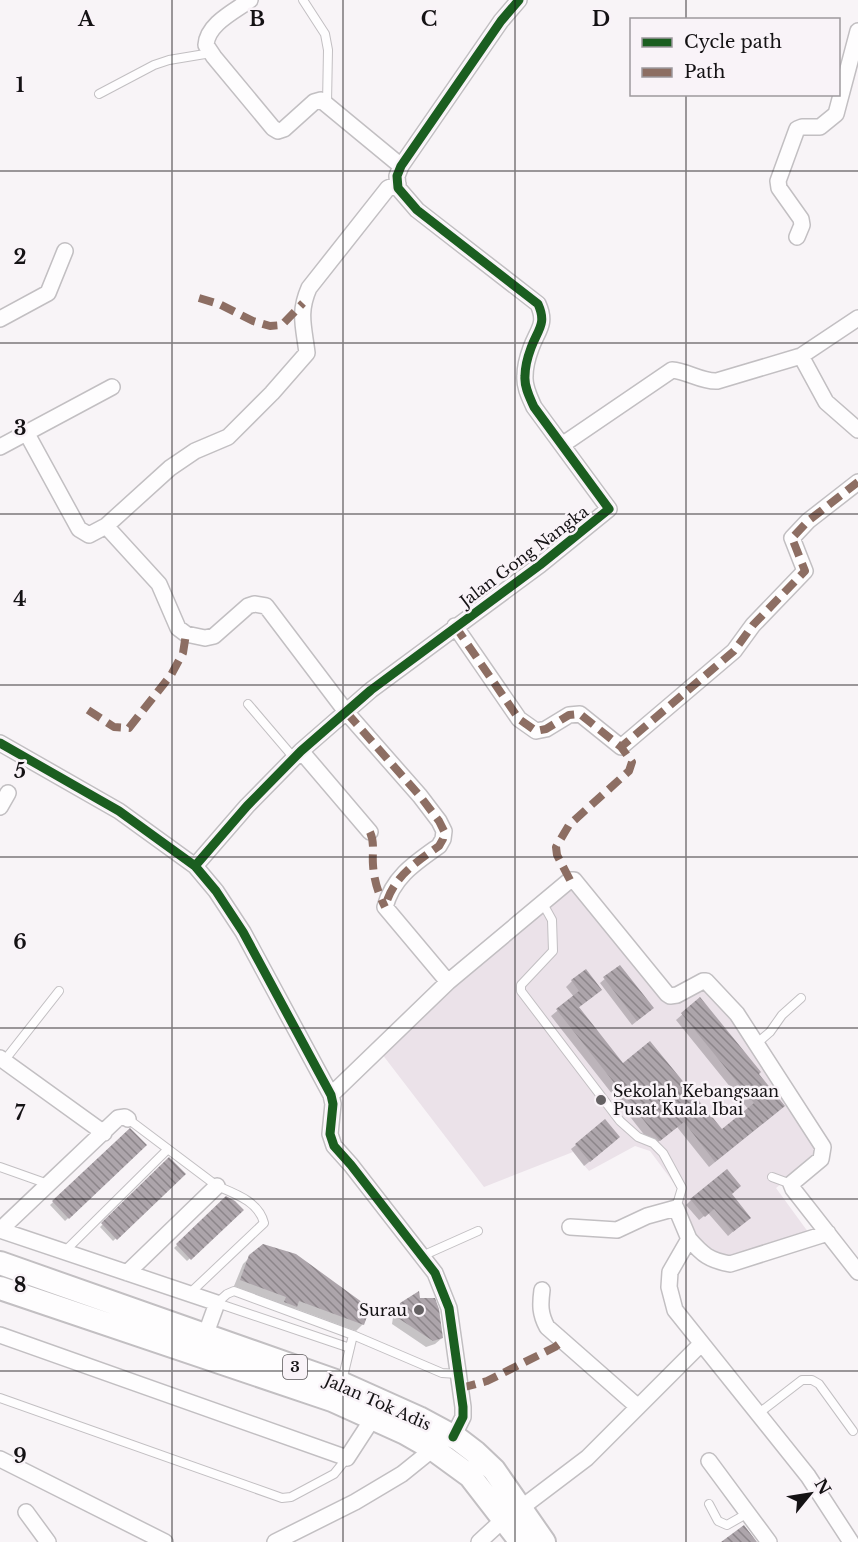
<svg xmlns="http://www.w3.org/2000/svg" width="858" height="1542" font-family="'Libre Baskerville',serif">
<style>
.built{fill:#ebe2e9}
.shadow{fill:#0003}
.building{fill:url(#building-back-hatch)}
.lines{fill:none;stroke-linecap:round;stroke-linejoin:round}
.lane-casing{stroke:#c2bfc2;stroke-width:10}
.street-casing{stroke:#c2bfc2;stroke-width:18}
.primary-casing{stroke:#c2bfc2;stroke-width:26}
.lane{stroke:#fefdfe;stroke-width:8}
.street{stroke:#fefdfe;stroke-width:15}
.primary{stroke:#fefdfe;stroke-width:22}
.quiet{stroke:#8d6e63;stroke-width:8;stroke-dasharray:15 8;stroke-linecap:butt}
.cycleway-casing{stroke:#f9f3f8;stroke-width:13}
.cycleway{stroke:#1b5e20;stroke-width:9}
.grid{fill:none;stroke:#141214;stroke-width:1.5;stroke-opacity:0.55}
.poi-dot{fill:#646163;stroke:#f9f3f8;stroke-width:2}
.labels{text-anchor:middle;stroke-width:5;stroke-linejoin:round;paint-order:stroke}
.shield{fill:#f9f3f8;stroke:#595658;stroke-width:1.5}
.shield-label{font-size:15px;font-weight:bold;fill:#141214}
.street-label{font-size:16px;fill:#141214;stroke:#f9f3f8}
.poi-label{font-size:16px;fill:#141214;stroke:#f9f3f8;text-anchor:start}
.grid-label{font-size:20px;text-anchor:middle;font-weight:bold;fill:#141214;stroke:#f9f3f8;stroke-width:5;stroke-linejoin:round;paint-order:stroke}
</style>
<defs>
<pattern id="building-back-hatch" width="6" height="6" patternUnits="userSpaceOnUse" patternTransform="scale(1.5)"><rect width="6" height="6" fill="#ada5ab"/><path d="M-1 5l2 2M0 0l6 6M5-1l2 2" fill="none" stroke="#8c858a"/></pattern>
</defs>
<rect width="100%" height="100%" fill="#f8f4f7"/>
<path class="built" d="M572,882L671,1004L702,985L743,1033L815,1146L814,1157L776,1188L811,1236L728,1262L707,1256L680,1208L683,1201L682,1194L650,1151L635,1146L589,1171L573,1152L484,1187L382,1054L451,986Z"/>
<path class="shadow" d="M619,967L647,1013L632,1025L600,983Z
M572,981L594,996L578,1008L623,1065L721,1131L748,1109L676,1020L700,999L757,1074L777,1112L709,1167L677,1127L653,1146L551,1016L574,997L566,987Z
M130,1130L145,1145L65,1221L50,1205Z
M614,1142L584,1166L571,1149L576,1145Z
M169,1160L184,1174L113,1241L100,1227Z
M730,1194L744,1222L728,1236L708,1213L699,1220L686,1205L691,1200Z
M227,1198L242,1210L187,1261L174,1248Z
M250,1257L363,1324L356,1331L294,1308L289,1313L278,1309L280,1303L234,1286L243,1264Z
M401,1304L442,1338L435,1344L426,1347L392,1324L394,1311Z"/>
<path class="building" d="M620,965L654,1008L637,1021L603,977Z
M586,969L602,990L579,1007L623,1063L650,1041L722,1129L754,1103L681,1013L700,997L761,1072L759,1074L785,1106L715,1162L684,1122L660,1141L556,1009L579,991L571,980Z
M605,1119L620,1137L590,1162L575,1144Z
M130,1128L147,1145L69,1219L52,1201Z
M169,1157L186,1174L117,1240L101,1223Z
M727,1169L741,1186L732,1194L751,1218L733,1232L714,1209L705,1217L690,1199Z
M226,1196L235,1201L244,1210L191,1260L176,1244Z
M263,1244L296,1254L370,1308L364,1325L299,1301L297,1307L284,1302L286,1297L240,1280L249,1255Z
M419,1291L420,1298H435L439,1309L443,1338L433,1341L398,1318L400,1303Z
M744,1525L757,1542H721Z"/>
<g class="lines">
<g class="lane-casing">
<path id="lane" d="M303,0L325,34L328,50L327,103
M99,94L154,65L169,60L211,53
M248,704L294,758
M542,902L552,920L553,951L521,985V991L620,1121L638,1137L653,1143L663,1153L682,1188L676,1208
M756,1044L770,1032L782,1015L801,998
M4,1061L59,991
M128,1119L217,1186C236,1194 259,1202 264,1223L189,1294
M0,1167L48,1184
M772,1177L791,1184
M65,1251L168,1149
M422,1256L478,1231
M350,1348L217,1303L227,1294L234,1291L353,1335L442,1373L458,1374
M342,1381L353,1335
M0,1398L282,1498L291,1497L334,1474L347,1458
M759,1413L802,1380H812L819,1384L853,1431
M709,1504L718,1521L727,1525L748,1513"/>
</g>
<g class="street-casing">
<path id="street" d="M250,0C235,11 207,24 206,45L214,57L273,128L278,131L284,129L314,102L321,100L401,166
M797,237L802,225L801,219L779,188L778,181L797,129L802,127H820L836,114L858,31
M0,319L48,293L65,251
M801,356L858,318
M26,432L79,529L89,535L106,526L170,468L195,451L228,437L272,393L307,353C304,327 298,313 309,288L388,188L398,184
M562,445L672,370C687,371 702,382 717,381L801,356L826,402L858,430
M0,447L112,387
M106,526L159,584L178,628L186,634L205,638L214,636L248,606L254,604L266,606L347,713L420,796L439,821L444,831L443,839L439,846C415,863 393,877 385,907L448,982
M455,626L519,719L536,731L546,729L569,715L580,714L621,747L734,651L753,625L805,571L792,538L808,521L858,482
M0,743L119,811L195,866L216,891L243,932L331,1095L333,1104L330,1134L334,1146L351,1165L435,1273L449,1308L463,1407V1417L453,1437
M301,751L370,832
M0,807L8,793
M195,866L247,806L301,751L371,690L540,565L609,509L534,407C530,398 524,387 525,376C525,367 528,356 531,348C538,329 547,324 538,304L417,210L398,188L397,176L401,166L501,21L519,0
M0,1058L104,1133
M331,1095L448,982L570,880H574L667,994L670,996L677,995L703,981H706L737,1014L823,1147L821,1159L791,1184L793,1189L858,1272
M570,1227L617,1230L647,1216L676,1208L689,1239L670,1272L669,1287L675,1310L808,1476L851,1542
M0,1230L217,1303L205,1336
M0,1230L118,1118L125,1117L128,1119
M689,1239C703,1255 709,1260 730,1264L828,1233
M127,1273L217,1186
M542,1290C540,1305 540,1314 547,1327L638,1407
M0,1335L347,1458L373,1418
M0,1459L165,1542
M709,1461L769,1542
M521,1508L587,1458L701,1344
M26,1512L48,1542
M275,1542L355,1502L402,1474L433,1449
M479,1542L504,1519"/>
</g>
<g class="primary-casing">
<path id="primary" d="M0,1263L341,1383L419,1418L458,1439L475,1452L494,1470L544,1542
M0,1288L332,1400L405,1433L433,1449L470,1476L521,1542"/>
</g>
<use href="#lane" class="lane"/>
<use href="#street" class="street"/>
<use href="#primary" class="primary"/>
<path class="quiet" d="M199,298L219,304L253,321L270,326L282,325L303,303
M455,626L519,719L536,731L546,729L569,715L580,714L621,747L734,651L753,625L805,571L792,538L808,521L858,482
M88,710L114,727L129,728L171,675L183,653L186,634
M347,713L420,796L439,821L444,831L443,839L439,846C415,863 393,877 385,907
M370,832C375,843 372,853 373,865C374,880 378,893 385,907
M570,880L557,855L556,847L569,825L629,771L632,762L621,747
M461,1388L487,1381L555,1347L563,1341"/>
<g class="cycleway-casing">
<path id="cycleway" d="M0,743L119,811L195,866L216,891L243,932L331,1095L333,1104L330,1134L334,1146L351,1165L435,1273L449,1308L463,1407V1417L453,1437
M195,866L247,806L301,751L371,690L540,565L609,509L534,407C530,398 524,387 525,376C525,367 528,356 531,348C538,329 547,324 538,304L417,210L398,188L397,176L401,166L501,21L519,0"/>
</g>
<use href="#cycleway" class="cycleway"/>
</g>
<path class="grid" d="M172,0V1542M343,0V1542M515,0V1542M686,0V20M686,94V1542M0,171H858M0,343H858M0,514H858M0,685H858M0,857H858M0,1028H858M0,1199H858M0,1371H858"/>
<g class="poi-dot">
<circle cx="601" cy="1100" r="6"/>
<circle cx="419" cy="1310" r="6"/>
</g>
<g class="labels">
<rect class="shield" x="283" y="1355" width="24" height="24" rx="4.5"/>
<g class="shield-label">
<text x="295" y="1372">3</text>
</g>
<g class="street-label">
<text transform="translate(524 556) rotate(-37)" y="6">Jalan Gong Nangka</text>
<text transform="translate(378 1402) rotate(24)" y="6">Jalan Tok Adis</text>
</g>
<g class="poi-label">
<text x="613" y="1097">Sekolah Kebangsaan<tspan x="613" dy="18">Pusat Kuala Ibai</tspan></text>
<text x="407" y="1316" text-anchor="end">Surau</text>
</g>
</g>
<g class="grid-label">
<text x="86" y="26">A</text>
<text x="257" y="26">B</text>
<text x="429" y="26">C</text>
<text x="601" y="26">D</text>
<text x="20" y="92">1</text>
<text x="20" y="264">2</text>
<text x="20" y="435">3</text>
<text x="20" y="606">4</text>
<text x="20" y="778">5</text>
<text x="20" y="949">6</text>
<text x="20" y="1120">7</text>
<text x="20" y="1292">8</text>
<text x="20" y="1463">9</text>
</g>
<rect x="630" y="18" width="210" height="78" fill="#f9f3f8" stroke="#9d999d" stroke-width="1.5"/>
<rect x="642" y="38" width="30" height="9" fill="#1b5e20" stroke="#9d999d" stroke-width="1.5"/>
<text x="684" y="48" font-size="18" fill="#141214">Cycle path</text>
<rect x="642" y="68" width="30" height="9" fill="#8d6e63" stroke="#9d999d" stroke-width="1.5"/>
<text x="684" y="78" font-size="18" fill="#141214">Path</text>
<g transform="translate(810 1494) rotate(60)" stroke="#f9f3f8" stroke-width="4.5" paint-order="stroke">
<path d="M0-4.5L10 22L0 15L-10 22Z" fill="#141214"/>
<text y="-9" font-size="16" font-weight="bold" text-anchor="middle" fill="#141214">N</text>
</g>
</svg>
